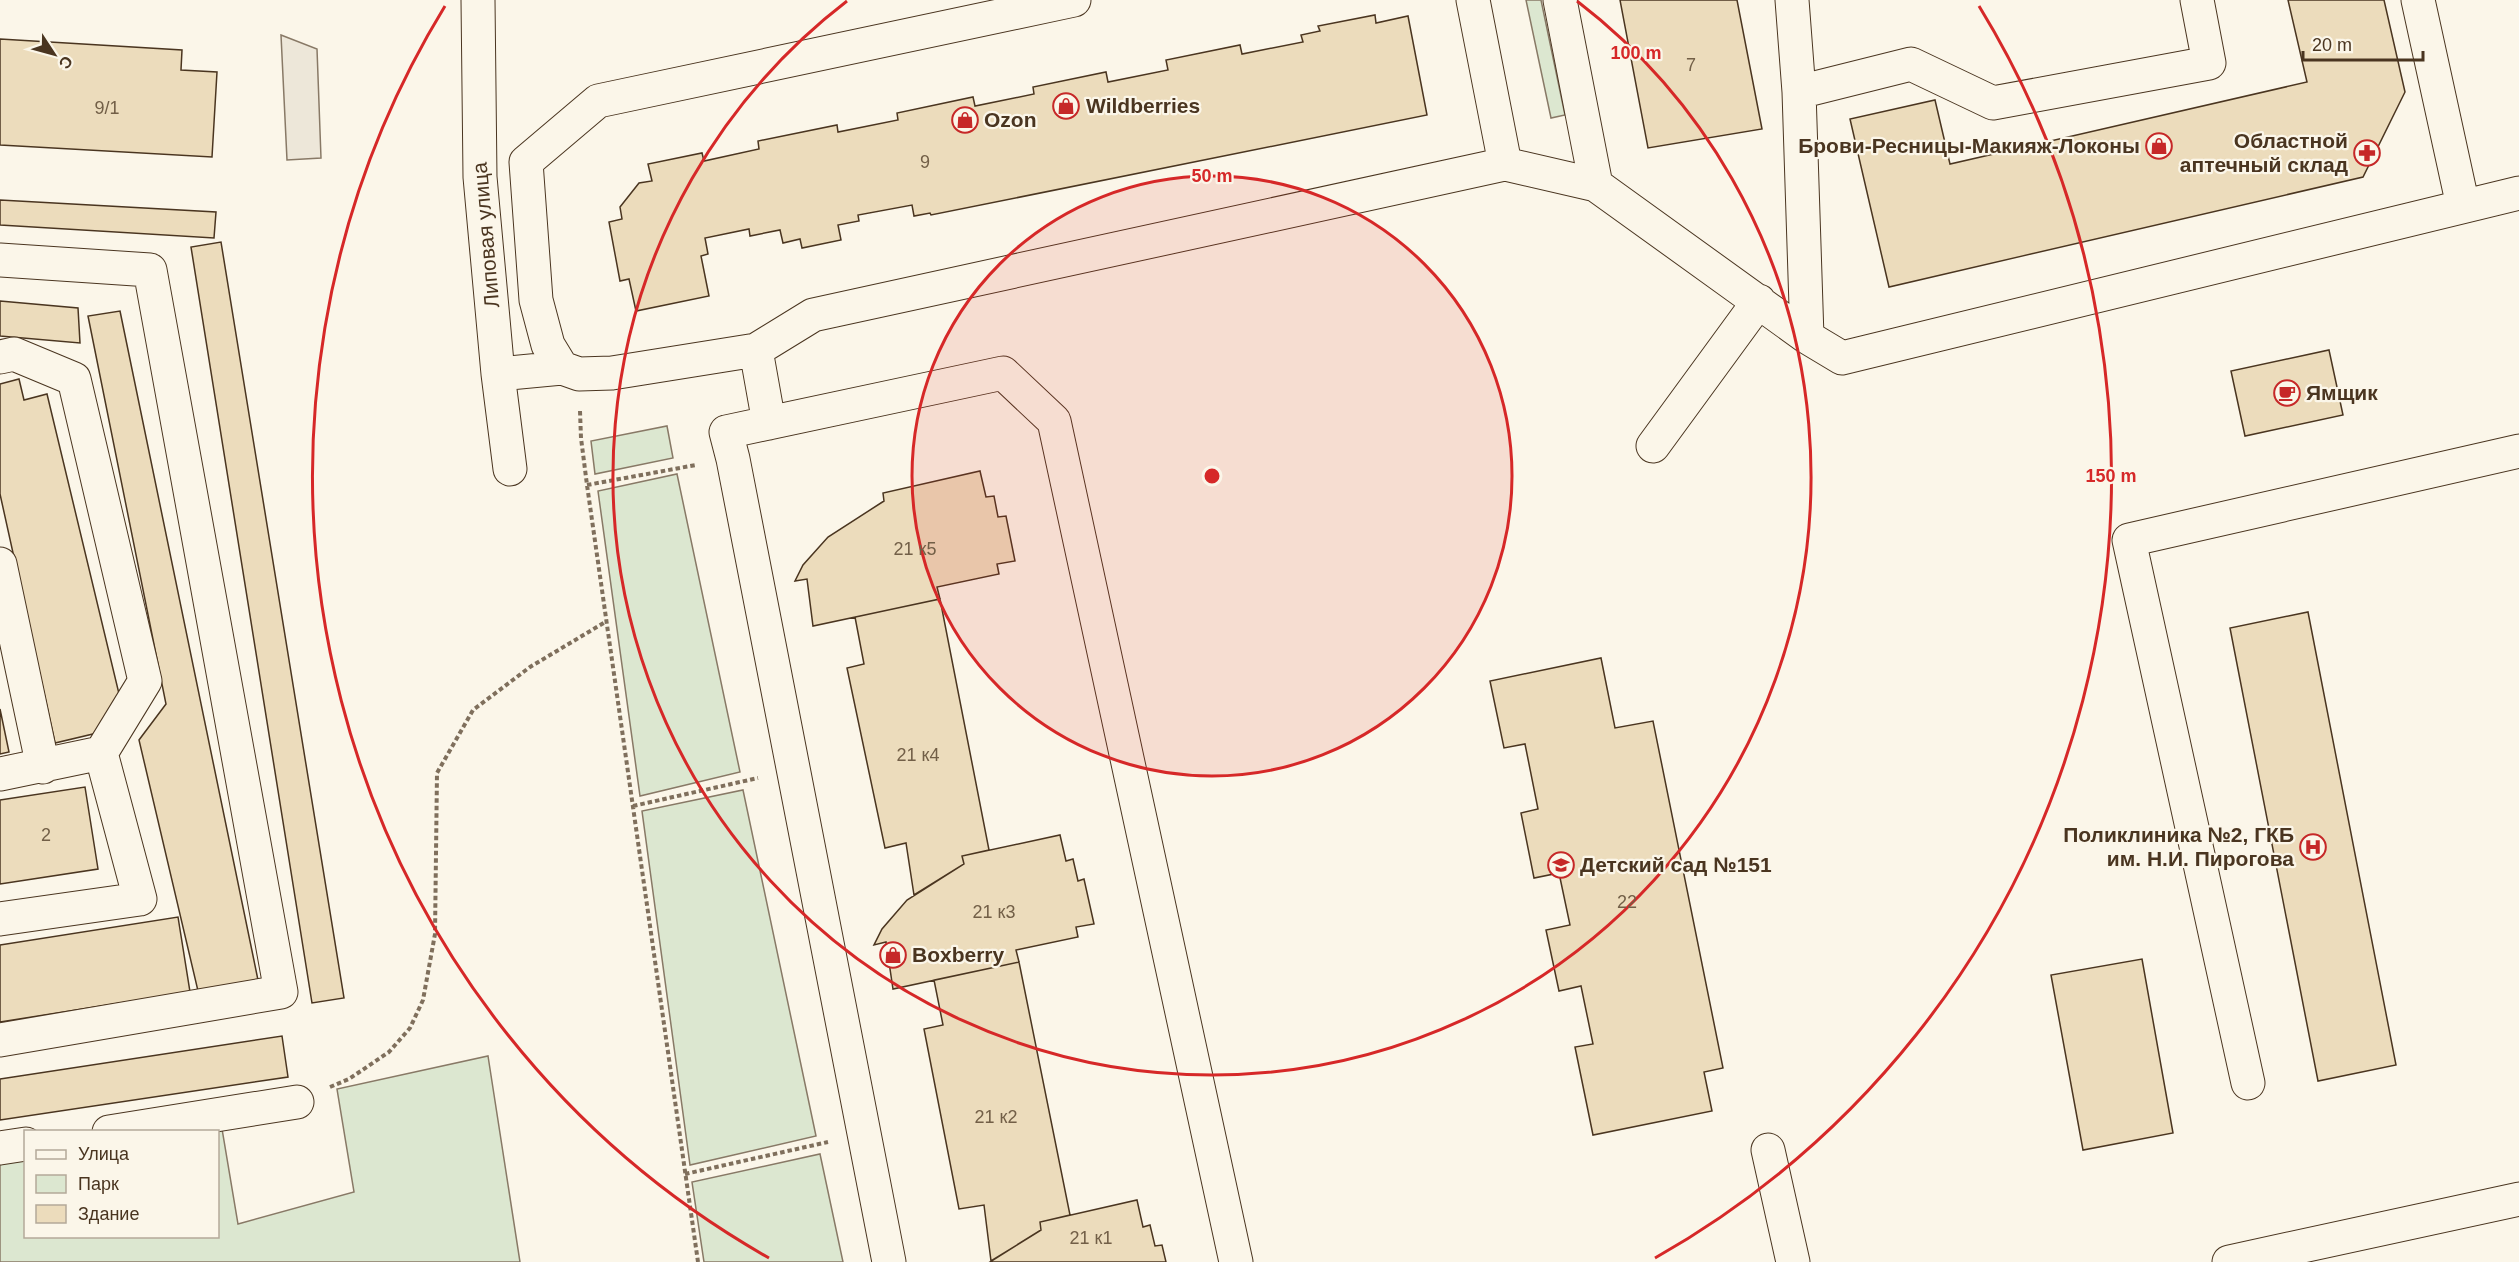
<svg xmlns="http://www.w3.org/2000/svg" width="2519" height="1262" font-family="Helvetica,sans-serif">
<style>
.green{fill:#dce7d0;stroke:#887966;stroke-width:1.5}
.parking{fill:#ede7d9;stroke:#887966;stroke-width:1.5}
.building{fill:#ecdcbc;stroke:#4a3520;stroke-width:1.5}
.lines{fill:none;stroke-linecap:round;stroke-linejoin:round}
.minor-casing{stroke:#4a3520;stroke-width:35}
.path{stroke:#7f6f5c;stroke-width:4;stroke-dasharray:4.5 3;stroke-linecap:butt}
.minor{stroke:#fbf6e9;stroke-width:33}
.ring{fill:none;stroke:#d62828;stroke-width:3}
.labels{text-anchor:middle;stroke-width:4.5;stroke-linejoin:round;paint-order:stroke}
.number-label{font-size:18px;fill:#725f47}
.poi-label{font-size:21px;font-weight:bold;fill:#4a3520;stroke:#fbf6e9;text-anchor:start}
.street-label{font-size:21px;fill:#4a3520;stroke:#fbf6e9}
.centre{fill:#d62828;stroke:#fbf6e9;stroke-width:3}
.ring-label{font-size:18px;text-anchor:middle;font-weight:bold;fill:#d62828;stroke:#fbf6e9;stroke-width:4.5;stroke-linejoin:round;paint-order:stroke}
</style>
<rect width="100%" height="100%" fill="#fbf6e9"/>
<path class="green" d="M1526,0H1541L1565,115L1551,118Z
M667,426L673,458L595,474L591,441Z
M677,474L740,772L640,796L598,491Z
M743,790L816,1136L690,1165L642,811Z
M488,1056L520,1262H0V1160L25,1155L26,1236H218V1132L145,1131L220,1117L238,1224L354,1192L337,1089Z
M820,1154L843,1262H704L692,1182Z"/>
<path class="parking" d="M281,35L317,49L321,158L287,160Z"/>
<path class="building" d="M1620,0H1737L1762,129L1648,148Z
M2288,0H2384L2405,92L2363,177L1889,287L1850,119L1935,100L1950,164L2307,82Z
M1375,15L1376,23L1408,16L1427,115L931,215L930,213L914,216L912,205L858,215L859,221L838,225L841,240L802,248L800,239L783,243L780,230L750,236L749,229L705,238L708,254L701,256L709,296L636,311L629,279L620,281L609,222L622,219L620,207L639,183L652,181L648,164L702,153L704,161L759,149L758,141L837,125L838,132L898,120L897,113L973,97L975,106L1034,94L1033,87L1106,72L1108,82L1168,70L1166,60L1240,45L1242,54L1303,42L1301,35L1320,31L1318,26Z
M0,39L182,50L181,70L217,72L212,157L0,145Z
M0,200L216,212L214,238L0,225Z
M221,242L344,998L312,1003L191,247Z
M0,301L78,308L80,343L0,336Z
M120,311L258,980L198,991L139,740L166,704L88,316Z
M2329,350L2343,415L2245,436L2231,371Z
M19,379L24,400L47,394L121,702L97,733L55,743L0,494V384Z
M980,471L986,497L994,496L998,517L1006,516L1015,561L997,564L999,574L937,587L940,599L813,626L807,579L795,581L803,565L828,537L884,501L883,493Z
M940,599L989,850L962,856L964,864L914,895L906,843L885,848L847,668L864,664L855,617Z
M2308,612L2396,1065L2318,1081L2230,628Z
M1601,658L1615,728L1653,721L1723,1068L1704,1072L1712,1111L1593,1135L1575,1047L1593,1044L1581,986L1559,991L1546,930L1570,925L1559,873L1534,878L1521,813L1538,809L1525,744L1504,748L1490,681Z
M0,709L9,752L0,754Z
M85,787L98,869L0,884V800Z
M1060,835L1066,861L1073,859L1078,881L1084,879L1094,924L1076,927L1078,937L1016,950L1019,962L893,989L886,942L874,945L882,929L907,900L964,864L962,856Z
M178,917L190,992L0,1022V945Z
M2142,959L2173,1133L2083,1150L2051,975Z
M1019,962L1070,1215L1040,1222L1041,1230L991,1261L984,1205L959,1209L924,1029L943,1025L934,980Z
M282,1036L288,1077L0,1120V1079Z
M1137,1200L1143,1227L1150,1225L1155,1246L1162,1245L1166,1262H990L1041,1230L1040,1222Z"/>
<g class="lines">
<g class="minor-casing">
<path id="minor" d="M478,0L480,177L498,374L510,469
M1074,0L598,101L526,162L536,300L548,345L562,368L579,374L612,373L756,350L813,315L1505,164L1596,185
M1473,0L1505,164
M1560,0L1596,185L1807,337
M1792,0L1799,92
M2197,0L2209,63L1993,103L1911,64L1799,92L1807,337L1842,358L2519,193
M2418,0L2463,206
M0,260L150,270L281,992L0,1040
M756,350L769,423
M0,357L14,354L74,379L145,681L101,753L140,899L0,919
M498,374L562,368
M1653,446L1759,301
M0,564L43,767
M0,774L101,753
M2248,1083L2129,540L2519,451
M109,1132L297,1102
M0,1148L26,1144
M1768,1150L1793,1262
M889,1262L733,459L726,432L1003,373L1054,421L1236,1262
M2229,1262L2519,1199"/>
</g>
<path class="path" d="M580,411L581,438L587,485L698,1262
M587,485L696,465
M633,806L758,778
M330,1087L349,1079L389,1052L410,1028L423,1000L435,934L437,773L473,710L530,667L607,621
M685,1174L828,1142"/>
<use href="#minor" class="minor"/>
</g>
<circle cx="1212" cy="476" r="300" fill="#d62828" fill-opacity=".12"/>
<g class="ring">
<circle cx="1212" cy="476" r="300"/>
<path d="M1577 1A599 599 0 1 1 847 1"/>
<path d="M769 1258A899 899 0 0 1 445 6M1979 6A899 899 0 0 1 1655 1258"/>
</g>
<defs>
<g id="shop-ring" transform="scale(1.35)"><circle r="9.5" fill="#fbf6e9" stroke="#c62828" stroke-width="1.5"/><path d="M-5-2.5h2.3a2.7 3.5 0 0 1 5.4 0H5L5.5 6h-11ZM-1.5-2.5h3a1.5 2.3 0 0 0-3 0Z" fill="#c62828"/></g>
<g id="pharmacy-ring" transform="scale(1.35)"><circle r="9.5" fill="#fbf6e9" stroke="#c62828" stroke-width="1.5"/><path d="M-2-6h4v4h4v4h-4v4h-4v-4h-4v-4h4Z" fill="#c62828"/></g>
<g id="cafe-ring" transform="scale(1.35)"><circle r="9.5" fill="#fbf6e9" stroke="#c62828" stroke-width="1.5"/><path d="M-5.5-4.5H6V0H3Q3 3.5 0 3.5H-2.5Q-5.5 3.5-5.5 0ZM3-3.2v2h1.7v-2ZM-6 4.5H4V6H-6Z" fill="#c62828"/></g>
<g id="hospital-ring" transform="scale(1.35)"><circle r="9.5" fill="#fbf6e9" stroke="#c62828" stroke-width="1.5"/><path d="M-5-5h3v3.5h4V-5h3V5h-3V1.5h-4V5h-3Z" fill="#c62828"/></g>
<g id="school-ring" transform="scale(1.35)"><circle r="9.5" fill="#fbf6e9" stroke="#c62828" stroke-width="1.5"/><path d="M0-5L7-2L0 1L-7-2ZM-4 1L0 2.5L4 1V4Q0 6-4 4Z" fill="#c62828"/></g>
</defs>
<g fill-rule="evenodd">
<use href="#shop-ring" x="1066" y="106"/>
<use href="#shop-ring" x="965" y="120"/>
<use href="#shop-ring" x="2159" y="146"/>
<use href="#pharmacy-ring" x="2367" y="153"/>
<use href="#cafe-ring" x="2287" y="393"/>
<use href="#hospital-ring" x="2313" y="847"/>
<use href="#school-ring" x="1561" y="865"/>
<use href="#shop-ring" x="893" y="955"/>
</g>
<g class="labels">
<g class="number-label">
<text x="1691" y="71">7</text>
<text x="107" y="114">9/1</text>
<text x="925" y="168">9</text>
<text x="915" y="555">21 к5</text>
<text x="918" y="761">21 к4</text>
<text x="46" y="841">2</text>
<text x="1627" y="908">22</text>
<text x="994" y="918">21 к3</text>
<text x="996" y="1123">21 к2</text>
<text x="1091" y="1244">21 к1</text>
</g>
<g class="poi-label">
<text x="1086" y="113">Wildberries</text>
<text x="984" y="127">Ozon</text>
<text x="2348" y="148" text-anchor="end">Областной<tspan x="2348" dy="24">аптечный склад</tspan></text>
<text x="2140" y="153" text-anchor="end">Брови-Ресницы-Макияж-Локоны</text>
<text x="2306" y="400">Ямщик</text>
<text x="2294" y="842" text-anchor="end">Поликлиника №2, ГКБ<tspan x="2294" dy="24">им. Н.И. Пирогова</tspan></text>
<text x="1580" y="872">Детский сад №151</text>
<text x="912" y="962">Boxberry</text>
</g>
<g class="street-label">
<text transform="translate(486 235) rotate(-95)" y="7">Липовая улица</text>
</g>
</g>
<circle cx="1212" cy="476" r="9" class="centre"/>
<g class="ring-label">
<text x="1636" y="59">100 m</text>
<text x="1212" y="182">50 m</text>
<text x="2111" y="482">150 m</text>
</g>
<rect x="24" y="1130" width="195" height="108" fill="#fbf6e9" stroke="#b4a999" stroke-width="1.5"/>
<rect x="36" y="1150" width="30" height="9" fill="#fbf6e9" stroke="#b4a999" stroke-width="1.5"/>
<text x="78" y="1160" font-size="18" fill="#4a3520">Улица</text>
<rect x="36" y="1175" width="30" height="18" fill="#dce7d0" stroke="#b4a999" stroke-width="1.5"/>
<text x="78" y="1190" font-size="18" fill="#4a3520">Парк</text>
<rect x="36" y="1205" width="30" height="18" fill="#ecdcbc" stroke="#b4a999" stroke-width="1.5"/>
<text x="78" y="1220" font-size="18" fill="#4a3520">Здание</text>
<g transform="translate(54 54) rotate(126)" stroke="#fbf6e9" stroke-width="4.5" paint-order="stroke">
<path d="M0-4.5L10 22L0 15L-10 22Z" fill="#4a3520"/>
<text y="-9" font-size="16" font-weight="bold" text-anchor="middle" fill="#4a3520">С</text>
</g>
<path d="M2303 51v9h120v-9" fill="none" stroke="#4a3520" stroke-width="3"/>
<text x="2312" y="51" font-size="18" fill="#4a3520" stroke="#fbf6e9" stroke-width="4.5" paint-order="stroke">20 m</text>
</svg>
